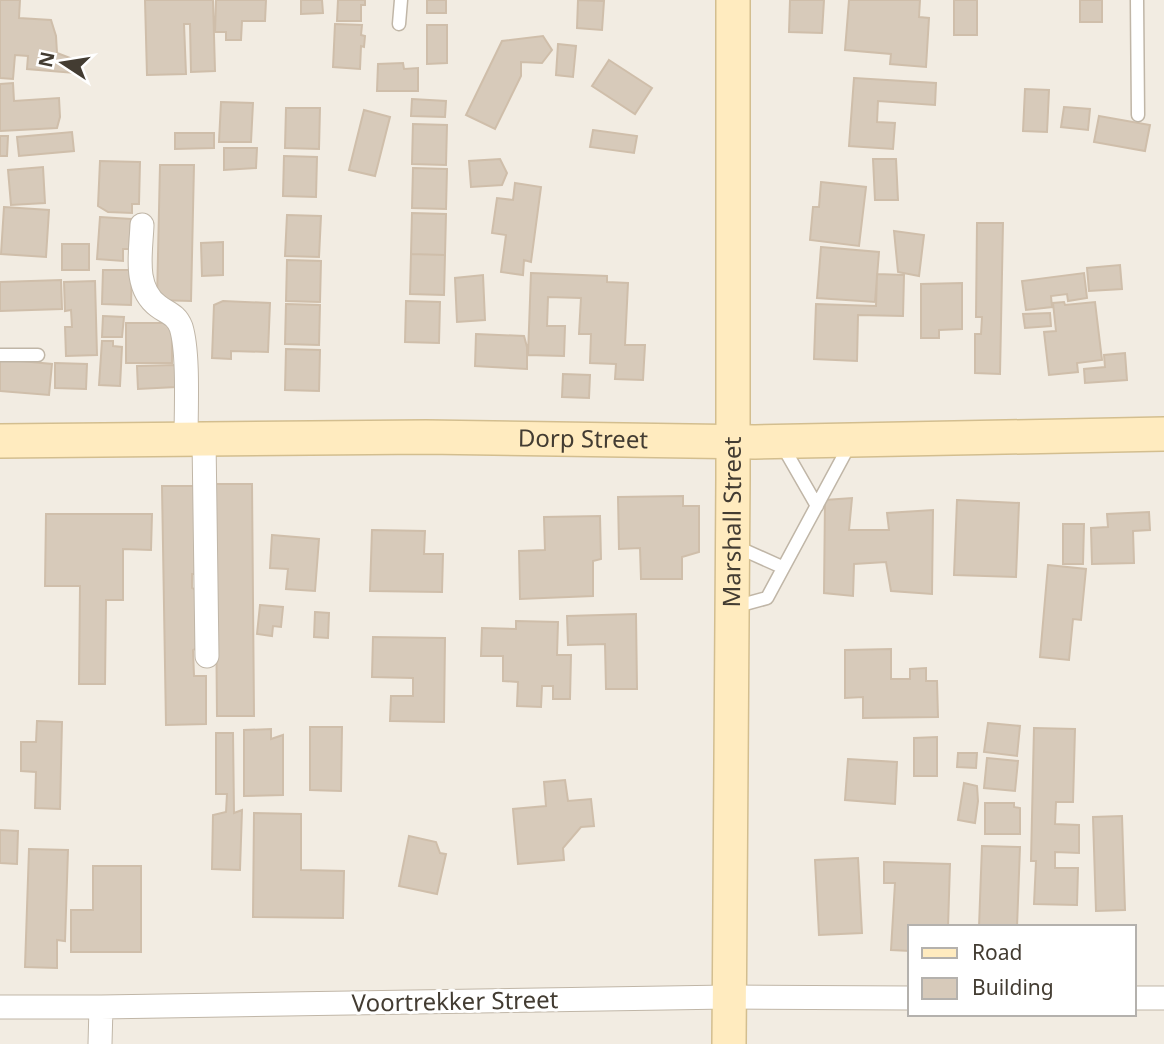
<svg xmlns="http://www.w3.org/2000/svg" width="1164" height="1044" font-family="'Noto Sans',sans-serif">
<style>
.building{fill:#d7caba;stroke:#cfbeaa;stroke-width:2}
.lines{fill:none;stroke-linecap:round;stroke-linejoin:round}
.lane-casing{stroke:#c0b6a7;stroke-width:15}
.street-casing{stroke:#c0b6a7;stroke-width:25}
.secondary-casing{stroke:#d3be8f;stroke-width:36}
.lane{stroke:#fff;stroke-width:12}
.street{stroke:#fff;stroke-width:23}
.secondary{stroke:#ffebbf;stroke-width:33}
.labels{text-anchor:middle;stroke-width:6;stroke-linejoin:round;paint-order:stroke}
.street-label{font-size:24px;fill:#433c32;stroke:#fff}
</style>
<rect width="100%" height="100%" fill="#f2ece2"/>
<path class="building" d="M0,0H20L19,18L51,20L56,36L57,53L73,59L79,66L75,73L27,69L28,56L15,55L13,79L0,78Z
M145,0H213L215,71L191,72L190,24H184L186,74L147,75Z
M216,0H266L265,21H242L241,40H226V32H215Z
M301,0H322L323,13L301,14Z
M338,0H365V5H361V21H337Z
M427,0H446V13H427Z
M578,0L604,1L602,30L577,28Z
M790,0H824L822,33L789,32Z
M849,0H920L919,17L929,18L926,67L890,64L891,54L845,50Z
M954,0H977V35H954Z
M1080,0H1102V22H1080Z
M335,24L362,25L361,35L365,36L364,47L361,46L360,69L333,67Z
M427,25H447V63L427,64Z
M543,36L552,50L542,63L521,62V76L495,129L466,115L502,41Z
M558,44L576,46L573,77L556,75Z
M609,60L652,88L635,114L592,86Z
M403,63L404,69L418,68V91H377L378,64Z
M854,78L936,83L935,105L878,101L877,122L895,123L893,149L849,146Z
M13,83L14,101L59,98L60,117L57,128L0,131V84Z
M1025,89L1049,90L1047,132L1023,131Z
M412,99L446,101L445,117L411,116Z
M221,102L253,103L251,142H219Z
M1064,107L1090,109L1088,130L1061,127Z
M286,108H320L319,149L285,148Z
M364,110L390,117L375,176L349,170Z
M1099,116L1150,125L1145,151L1094,142Z
M413,124L447,125L446,165L412,164Z
M593,130L637,136L634,153L590,147Z
M72,132L74,151L19,156L17,137Z
M175,133H214V148L175,149Z
M0,136H8L7,156H0Z
M224,148H257L256,168L224,170Z
M284,156L317,157L316,197L283,196Z
M500,159L507,173L502,185L471,187L469,161Z
M873,159H896L898,200H875Z
M100,161L140,162L139,204H132V213L108,212L98,206Z
M160,165H194L191,301L157,300Z
M43,167L45,203L11,205L8,170Z
M413,168L447,169L446,209L412,208Z
M821,182L866,187L859,246L810,240L813,207H819Z
M515,183L541,187L531,262L524,260L523,275L501,272L506,235L492,233L497,198L513,200Z
M4,207L49,210L46,257L1,254Z
M412,213L446,214L445,255L411,254Z
M287,215L321,216L319,257L285,256Z
M100,217L131,219L129,249H123V261L97,259Z
M977,223H1003L1000,374L975,373V334H981L982,317H976Z
M894,231L924,235L919,276L898,272Z
M223,242V275L202,276L201,243Z
M62,244H89V270H62Z
M821,247L879,252L875,302L817,298Z
M411,254L445,255L444,295L410,294Z
M287,260L321,261L320,302L286,301Z
M1120,265L1122,289L1089,291L1087,268Z
M103,270H132L131,305L102,304Z
M531,273L607,276V282L628,283L625,345H645L643,380L615,379L616,364L590,363L591,334H579L581,298L548,297L547,326H565L564,356L528,355Z
M1084,273L1087,298L1068,301L1067,294L1051,296L1052,307L1026,310L1022,281Z
M877,274L904,275L903,316L858,315L857,361L814,359L816,304L876,306Z
M483,275L485,320L457,322L455,278Z
M61,280L62,309L0,311V282Z
M95,281L97,355L66,356L65,327H72L71,310L65,311L64,282Z
M962,283V329L939,330V338H921V284Z
M223,301L270,303L268,352L231,351V359L212,358L214,305Z
M406,301L440,302L439,343L405,342Z
M1064,302L1065,305L1095,302L1102,360L1077,363L1078,372L1049,375L1044,332L1056,331L1053,303Z
M286,304L320,305L319,345L285,344Z
M1050,313L1051,326L1025,328L1023,314Z
M103,316L124,317L122,337H102Z
M126,323H172V363H126Z
M476,334L524,336L527,347V369L475,366Z
M102,341H113V346L122,347L120,386L99,385Z
M286,349L320,350L319,391L285,390Z
M1125,353L1127,380L1085,383L1084,369L1105,367L1104,355Z
M0,359L52,364L49,395L0,391Z
M55,363L87,364L86,389L55,388Z
M175,365L176,387L138,389L137,366Z
M563,374L590,375L589,398L562,397Z
M215,484H252L254,716H217Z
M162,486H205L201,574H192V588L198,591L201,646L193,650L194,676H206V724L166,725Z
M683,496V506H699V552L682,557V579H641L640,548L619,549L618,497Z
M852,498L849,530H889L887,513L933,510L932,594L891,591L886,562L854,564L853,596L824,593L825,500Z
M957,500L1019,503L1016,577L954,575Z
M1149,512L1150,530L1133,531L1134,563L1092,564L1091,528L1108,527L1107,514Z
M46,514H152L151,550L123,549V600H106L105,684H79L80,586H45Z
M600,516L601,559L593,561V596L520,599L519,551L545,550L544,517Z
M1063,524H1084L1083,564H1063Z
M372,530L425,531L424,554H443L442,592L370,591Z
M272,535L319,539L315,591L286,589L288,569L270,568Z
M1048,565L1086,569L1081,620L1073,619L1069,660L1040,657Z
M260,605L283,607L281,627L273,626L272,636L257,634Z
M315,612L329,613L328,638L314,637Z
M636,614L637,689H606L605,644L568,645L567,616Z
M516,621L558,622L557,655H571L570,699H553V686H542L541,707L517,706L518,682L503,681V656H481L482,628L516,629Z
M373,637L445,638L444,722L390,721L391,696H413V678L372,677Z
M891,649V679H910V669L926,668V681H937L938,717L863,718V697L845,698V650Z
M37,721L62,722L60,809L35,808L36,772L21,771V742H36Z
M988,723L1020,726L1017,756L984,752Z
M310,727H342L341,791L310,790Z
M1034,728L1075,729L1073,802H1056L1055,824L1079,825V853L1055,852V868H1078L1077,905L1034,904L1036,861H1031Z
M271,729V739L283,735V795L244,796V730Z
M216,733H233L234,813L242,810L240,870L212,869L213,815L226,812L227,794H216Z
M937,737V776H914V738Z
M958,753H977L976,768L957,767Z
M987,758L1018,761L1015,791L984,788Z
M848,759L897,762L895,804L845,800Z
M565,780L568,801L591,799L594,826L581,827L563,848L564,860L518,864L513,809L546,806L544,782Z
M964,783L977,786L978,801L975,823L958,820Z
M985,803H1014V807L1020,808V834H985Z
M254,813L301,814V870L344,871L343,918L253,917Z
M1122,816L1125,910L1096,911L1093,817Z
M0,830L18,831L17,864L0,863Z
M409,836L436,842L440,853L446,854L437,894L399,886Z
M982,846L1020,847L1017,927H979Z
M29,849L68,850L65,941L57,940V968L25,967Z
M858,858L862,933L819,935L815,860Z
M884,862L950,864L948,927H910V951L891,950L895,883H884Z
M93,866H141V952H71V910H93Z"/>
<g class="lines">
<g class="lane-casing">
<path id="lane" d="M1137,0L1138,115
M399,24L401,0
M0,355H38
M782,445L817,506
M735,546L782,567
M734,607L767,598L850,444"/>
</g>
<g class="street-casing">
<path id="street" d="M142,225C141,252 133,287 158,306C167,313 176,314 181,327C189,353 186,409 186,439
M204,439L207,656
M1134,998H1164
M0,1007H101L728,997L910,998
M100,1044L101,1007"/>
</g>
<g class="secondary-casing">
<g id="secondary">
<path id="s1" d="M0,441L426,437L755,442L1164,434"/>
<path id="s2" d="M729,1044L733,479V0"/>
</g>
</g>
<use href="#lane" class="lane"/>
<use href="#street" class="street"/>
<use href="#secondary" class="secondary"/>
</g>
<g class="labels">
<g class="street-label">
<text dy="8" stroke="none"><textPath href="#s1" startOffset="583">Dorp Street</textPath></text>
<text dy="8" stroke="none"><textPath href="#s2" startOffset="522">Marshall Street</textPath></text>
<text transform="translate(455 1002) rotate(-1)" y="8">Voortrekker Street</text>
</g>
</g>
<rect x="908" y="925" width="228" height="91" fill="#ffffff" stroke="#b4b1ad" stroke-width="2"/>
<rect x="922" y="948" width="35" height="10" fill="#ffebbf" stroke="#b4b1ad" stroke-width="2"/>
<text x="972" y="960" font-size="21" fill="#433c32">Road</text>
<rect x="922" y="978" width="35" height="21" fill="#d7caba" stroke="#b4b1ad" stroke-width="2"/>
<text x="972" y="995" font-size="21" fill="#433c32">Building</text>
<g transform="translate(63 63) rotate(282)" stroke="#ffffff" stroke-width="5" paint-order="stroke">
<path d="M0-5L12 26L0 18L-12 26Z" fill="#433c32"/>
<text y="-10" font-size="19" font-weight="bold" text-anchor="middle" fill="#433c32">N</text>
</g>
</svg>
